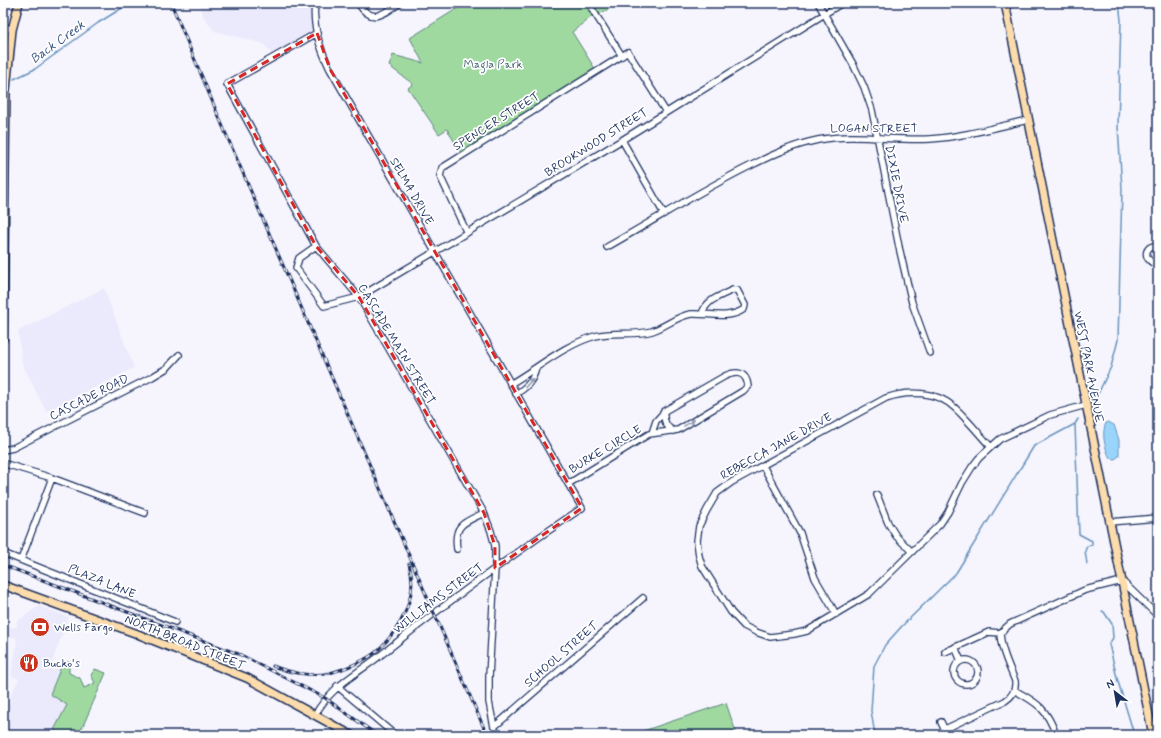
<svg xmlns="http://www.w3.org/2000/svg" width="1161" height="738" font-family="Mynerve,sans-serif">
<style>
.built{fill:#ebeafc}
.green{fill:#9fd99f;stroke:#5d847e}
.water{fill:#99d5fa;stroke:#6793bc}
.lines{fill:none;stroke-linecap:round;stroke-linejoin:round}
.stream{stroke:#6793bc;stroke-width:1.5}
.minor-casing{stroke:#1b2f5e;stroke-width:8}
.major-casing{stroke:#1b2f5e;stroke-width:10}
.minor{stroke:#fff;stroke-width:5.5}
.major{stroke:#fcdcac;stroke-width:7}
.rail-casing{stroke:#1b2f5e;stroke-width:3}
.rail{stroke:#fff;stroke-width:1.5;stroke-dasharray:4.5;stroke-linecap:butt}
.oneway{stroke:#8d97ae}
.marked{fill:none;stroke:#d62828;stroke-width:3;stroke-dasharray:8 5;stroke-linejoin:round}
.labels{text-anchor:middle;stroke-width:3.5;stroke-linejoin:round;paint-order:stroke}
.park-label{font-size:12px;fill:#436272;stroke:#fff}
.street-label{font-size:12px;fill:#1b2f5e;stroke:#fff}
.poi-label{font-size:12px;fill:#1b2f5e;stroke:#fff;text-anchor:start}
.water-label{font-size:13px;font-style:italic;fill:#3a5885;stroke:#fff}
</style>
<rect width="100%" height="100%" fill="#f6f5fe"/>
<filter id="ink" filterUnits="userSpaceOnUse"><feTurbulence type="fractalNoise" baseFrequency=".025" numOctaves="2"/><feDisplacementMap in="SourceGraphic" scale="8" xChannelSelector="R" yChannelSelector="G"/><feConvolveMatrix kernelMatrix="1 2 1 2 8 2 1 2 1" color-interpolation-filters="sRGB"/></filter>
<g filter="url(#ink)">
<path class="built" d="M200,3H315L317,33L274,58L264,44L214,31L203,16Z
M104,288L134,368L46,412L22,363L18,331Z
M39,606L69,617L52,662L57,664L58,661L63,662L50,694L67,705L54,730L62,735H7L9,706L11,694L19,679L11,676L17,641L15,637L8,638V628L17,627V621Z"/>
<path class="green" d="M466,3H613L608,10L591,17L572,32L597,72L462,155L447,129L439,134L408,88L413,84L389,66L393,55L423,63L410,38Z
M63,662H69V673L80,678L84,688L95,683L91,675L95,669L106,673L79,735H62L54,730L67,705L50,694Z
M726,703L737,735H631Z"/>
<path class="water" d="M1108,422L1114,425L1119,440V456L1115,459L1110,458C1105,449 1101,433 1106,423Z"/>
<g class="lines">
<path class="stream" d="M14,79L35,69L98,23L130,3
M1093,404L1111,367L1118,340L1122,189L1118,126L1121,20L1119,3
M1075,424L1079,534L1092,541V545L1087,546L1085,551L1087,564
M1102,611L1104,612L1112,624L1113,638L1109,644L1117,678L1133,731L1132,735
M875,735L871,711L874,666L885,645L902,626L956,573L1034,446L1075,424L1078,419"/>
<g class="minor-casing">
<path id="minor" d="M315,3C312,26 320,48 330,69L582,508C513,554 446,603 382,654C356,675 332,685 315,715
M358,3C372,25 383,14 400,3
M655,3L660,6L668,3
M818,3L853,64L864,87L872,110L899,247L912,303L930,353
M592,9L622,56
M3,26L12,30
M317,33L227,84L316,246L359,297L484,513L491,531L495,546V568L489,677V702L494,727L497,735
M622,140L664,214
M467,233L440,176L442,168L628,52L666,112
M316,246L299,258L296,268L324,306L359,297L622,140L842,3
M1158,246C1146,244 1142,257 1153,263L1158,262
M607,247C655,220 701,190 750,166C772,155 793,145 818,140C855,133 892,141 930,139C963,137 996,127 1028,120
M510,384C538,368 564,345 595,336C614,331 634,336 652,331C665,327 677,316 691,314C709,313 729,320 744,309L745,305L737,290H733C720,296 706,300 702,314
M516,394C527,387 533,381 536,368
M664,411C663,419 666,427 673,431
M991,447C979,434 968,420 955,408C937,391 908,390 886,398L732,482L717,493L707,510L699,526L697,541L699,556L702,566L731,612L744,626L756,632L770,637L794,634L807,631L869,594L940,524L948,512L962,483L972,467L979,458L1000,439L1050,415L1086,405
M3,450L13,448L152,377L167,368L179,355
M3,464L9,465L52,478L145,513
M763,466L800,533L815,578L836,614
M568,484L649,434L678,430L743,391L748,386C746,371 736,371 725,376L666,410L656,421L652,433
M877,495L888,523L896,536L912,552
M1109,522L1158,518
M457,549C453,524 465,522 484,513
M3,553L175,622
M21,560L52,478
M955,647L961,661
M945,652L989,632L1000,633
M954 672a12 12 0 1 1 24 0a12 12 0 1 1-24 0Z
M337,686L395,735
M1014,690C1038,703 1047,709 1056,735
M941,722L947,735
M494,727L643,598
M945,729L1005,701C1013,696 1016,690 1015,681C1009,666 1001,650 1000,633L1010,624L1085,590L1122,581L1158,616"/>
</g>
<g class="major-casing">
<path id="major" d="M1005,3L1153,735
M3,339L6,90L12,30L19,3
M3,585L135,633L247,678L351,735"/>
</g>
<use href="#minor" class="minor"/>
<use href="#major" class="major"/>
<g class="rail-casing">
<path id="rail" d="M171,3L226,134L487,735
M3,565L241,655L325,698L377,735
M273,666C290,673 312,677 330,673C345,669 368,660 379,649C401,628 419,595 409,564"/>
</g>
<use href="#rail" class="rail"/>
</g>
<defs><path id="oneway-shaft" d="M-6 0H5M1.5-3L5.5 0L1.5 3" fill="none" stroke-width="1.6" stroke-linecap="round" stroke-linejoin="round"/></defs>
<g class="oneway">
<use href="#oneway-shaft" transform="translate(529 383) rotate(-49)"/>
<use href="#oneway-shaft" transform="translate(689 423) rotate(-31)"/>
</g>
</g>
<path class="marked" d="M317,33L330,69L582,508L495,568V546L484,513L359,297L316,246L227,84Z"/>
<defs>
<g id="bank-disc" transform="scale(1)"><circle r="9.5" fill="#c8321e" stroke="#fff"/><path d="M-6-4H6V4H-6ZM0-2.3a2.3 2.3 0 1 0 0 4.6a2.3 2.3 0 1 0 0-4.6Z" fill="#fff"/></g>
<g id="restaurant-disc" transform="scale(1)"><circle r="9.5" fill="#c8321e" stroke="#fff"/><path d="M-5-6h1v4h1v-4h1v4h1v-4h1v5L-1.5 .5V6h-2V.5L-5-1ZM5-6V6H3V1.5H1.5Q1.5-4 5-6Z" fill="#fff"/></g>
</defs>
<g fill-rule="evenodd">
<use href="#bank-disc" x="40" y="627"/>
<use href="#restaurant-disc" x="29" y="663"/>
</g>
<g class="labels">
<g class="park-label">
<text x="493" y="68">Magla Park</text>
</g>
<g class="street-label">
<text transform="translate(496 121) rotate(-32)" y="4">SPENCER STREET</text>
<text x="874" y="132">LOGAN STREET</text>
<text transform="translate(596 142) rotate(-32)" y="4">BROOKWOOD STREET</text>
<text transform="translate(897 184) rotate(79)" y="4">DIXIE DRIVE</text>
<text transform="translate(412 191) rotate(60)" y="4">SELMA DRIVE</text>
<text transform="translate(397 344) rotate(59)" y="4">CASCADE MAIN STREET</text>
<text transform="translate(1089 367) rotate(79)" y="4">WEST PARK AVENUE</text>
<text transform="translate(89 397) rotate(-27)" y="4">CASCADE ROAD</text>
<text transform="translate(776 446) rotate(-29)" y="4">REBECCA JANE DRIVE</text>
<text transform="translate(605 449) rotate(-31)" y="4">BURKE CIRCLE</text>
<text transform="translate(102 581) rotate(22)" y="4">PLAZA LANE</text>
<text transform="translate(438 598) rotate(-37)" y="4">WILLIAMS STREET</text>
<text transform="translate(185 642) rotate(22)" y="4">NORTH BROAD STREET</text>
<text transform="translate(561 654) rotate(-41)" y="4">SCHOOL STREET</text>
</g>
<g class="poi-label">
<text x="54" y="631">Wells Fargo</text>
<text x="43" y="667">Bucko's</text>
</g>
<g class="water-label">
<text transform="translate(57 41) rotate(-36)" y="5">Back Creek</text>
</g>
</g>
<rect width="1161" height="738" fill="none" stroke="#fff" stroke-width="16"/>
<rect x="8" y="8" width="1145" height="722" fill="none" stroke="#1b2f5e" stroke-width="1.5" filter="url(#ink)"/>
<g transform="translate(1115 692) rotate(329)" stroke="#ffffff" stroke-width="3" paint-order="stroke">
<path d="M0-3L7 15L0 10L-7 15Z" fill="#1b2f5e"/>
<text y="-6" font-size="11" font-weight="bold" text-anchor="middle" fill="#1b2f5e">N</text>
</g>
</svg>
